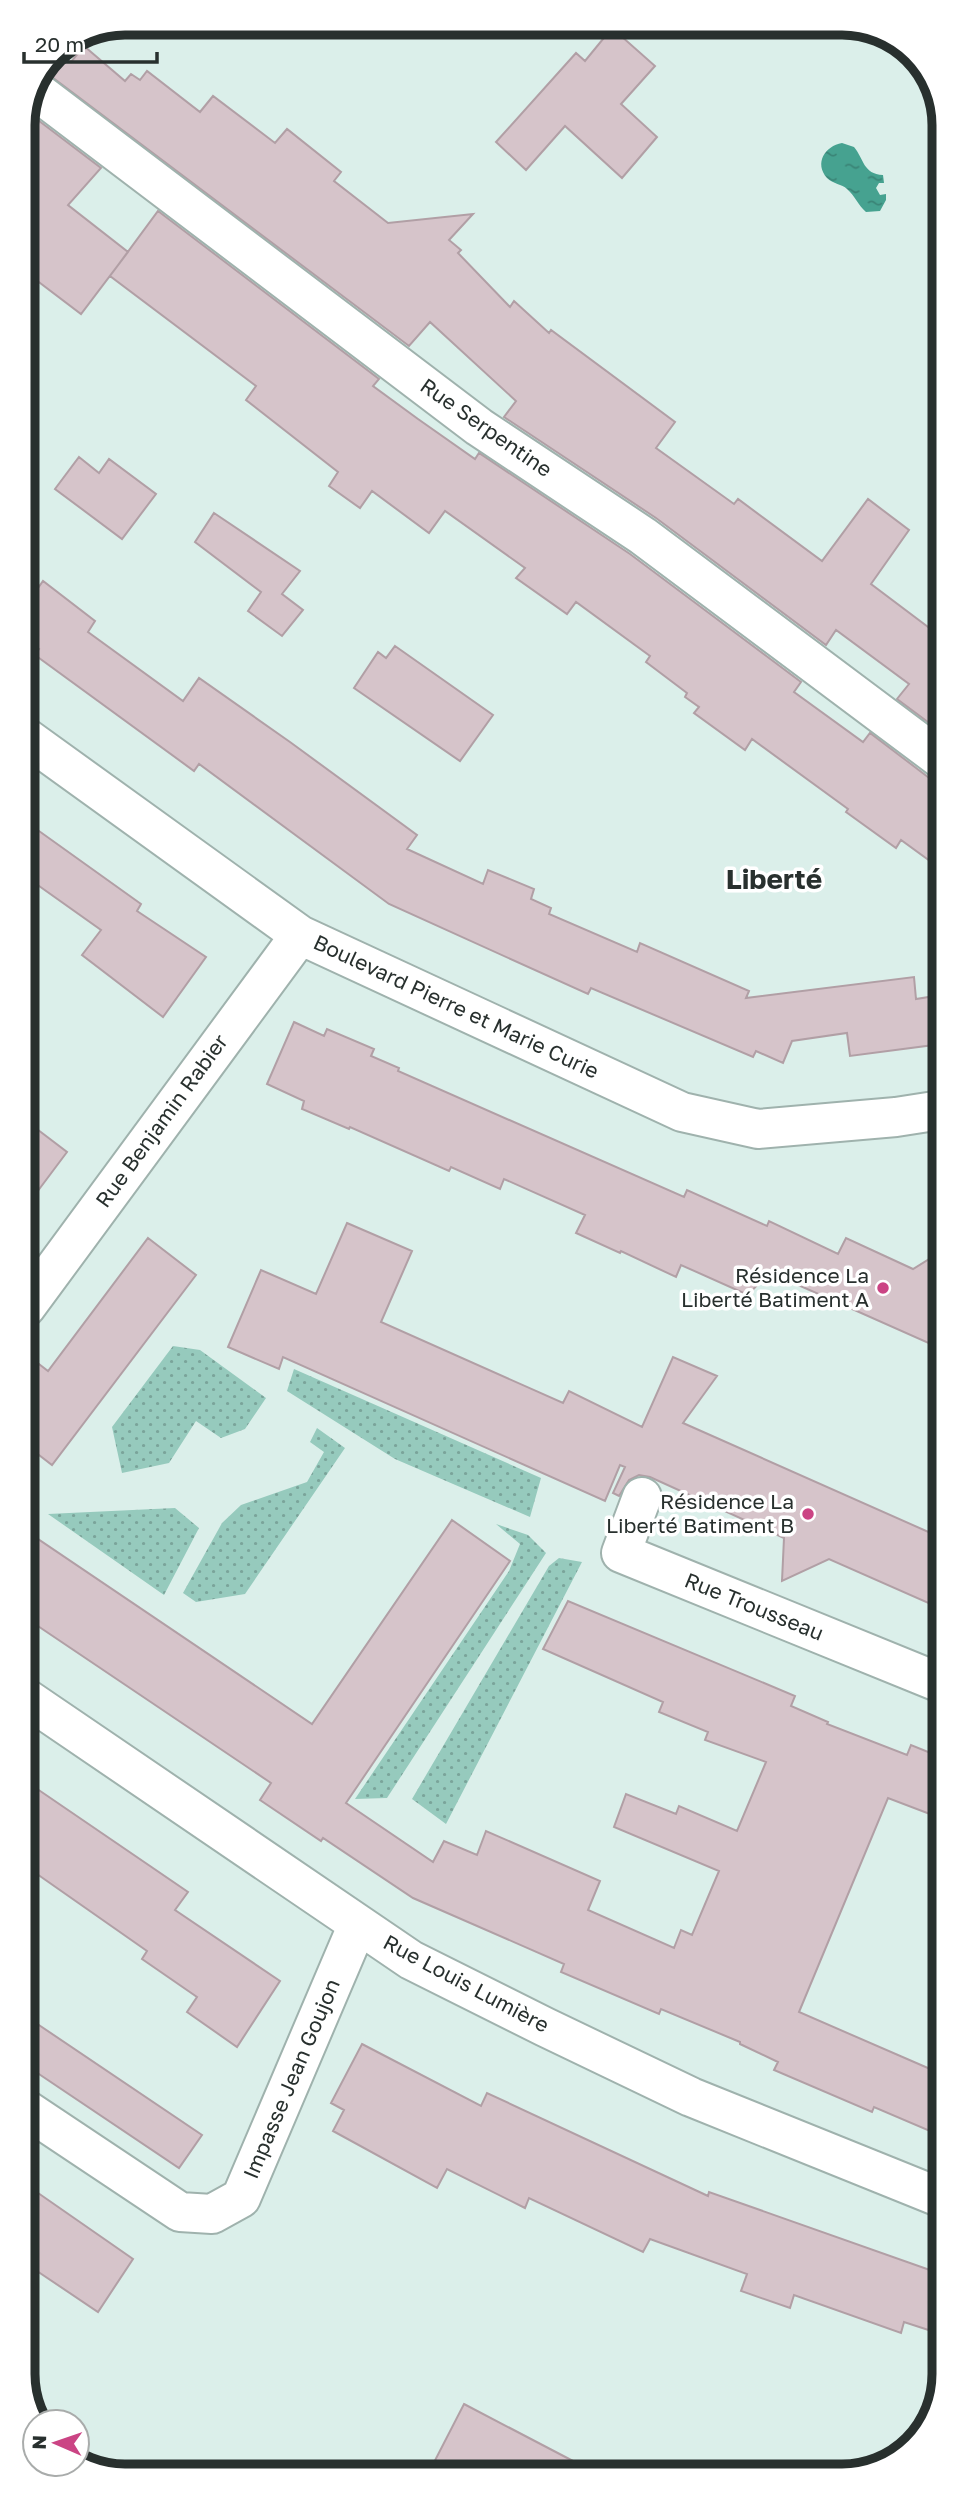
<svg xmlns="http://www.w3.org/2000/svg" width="967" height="2499" font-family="'Golos Text',sans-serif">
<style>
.grass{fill:url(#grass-dots)}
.water{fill:url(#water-ripples)}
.building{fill:#d6c4ca;stroke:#b19fa5;stroke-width:2}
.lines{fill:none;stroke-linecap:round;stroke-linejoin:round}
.minor-casing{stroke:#9fb2ad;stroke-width:42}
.minor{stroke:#fff;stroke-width:38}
.poi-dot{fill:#cb4484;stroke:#fff;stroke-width:2.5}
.labels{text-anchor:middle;stroke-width:7;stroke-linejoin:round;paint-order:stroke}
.street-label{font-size:21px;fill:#28302e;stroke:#fff}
.poi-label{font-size:21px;fill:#28302e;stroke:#fff;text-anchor:end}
.district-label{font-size:28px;font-weight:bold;fill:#28302e;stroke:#fff}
.rim{fill:none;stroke:#28302e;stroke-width:9}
</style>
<defs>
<pattern id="grass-dots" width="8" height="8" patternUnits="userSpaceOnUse" patternTransform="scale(1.75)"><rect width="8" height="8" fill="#96cabd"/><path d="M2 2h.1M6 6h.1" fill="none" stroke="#7aa49a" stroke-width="1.8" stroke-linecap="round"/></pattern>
<pattern id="water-ripples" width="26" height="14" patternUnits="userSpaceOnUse" patternTransform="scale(1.75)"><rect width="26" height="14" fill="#46a290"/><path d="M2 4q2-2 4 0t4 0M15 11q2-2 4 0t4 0" fill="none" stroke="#3a8476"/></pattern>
</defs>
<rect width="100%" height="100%" fill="#dbefea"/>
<path class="grass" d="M173,1346L200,1350L266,1398L245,1429L221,1438L196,1421L169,1463L122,1473L112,1427Z
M294,1369L541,1478L530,1517L395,1459L287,1391Z
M317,1428L345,1448L245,1594L196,1602L183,1593L222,1523L241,1505L307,1482L324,1452L310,1442Z
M175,1508L199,1528L164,1595L48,1514Z
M496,1524L528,1535L546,1553L387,1798L355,1799L509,1571L520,1544Z
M559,1558L582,1562L446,1824L412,1799L549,1566Z"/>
<path class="water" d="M842,143L854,147C864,159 863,174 883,175L884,183H879L876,188L880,195L886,194V200L880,211L866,212C858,205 855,196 847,189C842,184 833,184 827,178C814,163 825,146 842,143Z"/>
<path class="building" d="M612,28L655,66L621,104L657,137L622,178L565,126L526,170L496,142L576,53L585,61Z
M84,46L125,81L131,74L140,80L147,71L200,112L213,96L275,143L287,129L341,172L334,181L388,223L473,214L449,240L461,250L458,253L510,307L514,301L549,333L551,330L675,422L656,448L734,504L738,499L822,561L868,499L909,530L871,584L940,636V731L897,699L909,684L836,630L826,645L656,518L504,417L516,401L430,322L409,346L44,71L53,52L57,51L71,62Z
M26,111L101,168L68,205L128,252L81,314L23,270V118Z
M158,211L379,379L373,386L418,419L475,459L479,453L630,554L801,682L794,692L863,742L870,733L928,777L941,780V869L901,840L896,848L846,812L848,809L752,739L745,750L694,713L699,707L685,697L687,693L646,662L650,656L576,602L567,614L516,578L525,568L445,511L429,533L372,491L360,508L329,486L338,472L246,400L256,386L110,276Z
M79,457L99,473L109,459L156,494L122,539L55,489Z
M214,513L300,571L282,594L303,610L282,636L248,611L261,592L195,542Z
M24,578L38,588L43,581L95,621L88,632L183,701L199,678L290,742L417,835L407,849L483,884L488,870L534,889L531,899L551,908L549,914L637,952L640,943L749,991L746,998L914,977L916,999L941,995V1044L850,1056L847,1033L792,1041L783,1063L756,1051L753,1057L591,988L588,994L389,904L199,764L194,771L35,655L39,649L24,639Z
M395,646L493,715L460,761L354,688L378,652L386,658Z
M25,821L141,904L137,911L206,957L163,1017L82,955L101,930L25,876Z
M294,1022L324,1036L327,1029L374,1049L371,1056L399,1068L398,1071L684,1197L687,1190L767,1226L769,1221L838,1254L846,1238L913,1269L942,1251V1349L769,1272L748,1295L681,1265L676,1277L621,1251L620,1253L576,1233L585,1215L504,1179L500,1189L451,1167L449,1171L350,1127L349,1129L302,1109L304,1101L267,1084Z
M25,1120L67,1152L25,1208Z
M347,1223L412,1251L381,1322L563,1403L569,1391L642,1427L673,1357L717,1376L683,1423L942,1538V1609L829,1559L782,1581L784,1538L650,1477L639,1475L629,1480L619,1496L613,1493L625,1467L620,1465L605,1501L283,1357L279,1369L228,1347L261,1270L316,1294Z
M148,1238L196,1275L52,1465L26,1445V1354L48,1371Z
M452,1520L510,1561L346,1803L433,1862L444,1841L477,1855L486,1831L600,1881L588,1910L674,1948L681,1930L692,1935L719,1871L614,1827L626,1794L676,1814L679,1806L737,1831L766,1762L705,1740L708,1732L659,1712L663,1702L543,1649L568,1601L795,1696L791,1706L828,1722L827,1724L907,1755L911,1745L943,1758V1819L888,1798L799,2012L944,2075V2137L874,2107L872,2112L774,2070L778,2062L740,2044V2042L661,2009L659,2014L561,1972L564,1964L413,1898L323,1838L321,1841L260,1800L271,1783L26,1618V1531L312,1724Z
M27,1782L188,1892L175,1910L280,1981L237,2047L187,2012L197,1997L142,1959L147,1951L27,1867Z
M27,2017L202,2135L179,2168L27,2066Z
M362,2044L481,2106L487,2093L708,2196L709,2192L944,2275V2335L904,2322L901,2333L794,2295L790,2308L741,2291L747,2274L650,2239L643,2252L529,2198L525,2208L447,2169L437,2188L333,2131L344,2110L331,2103Z
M28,2186L133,2259L98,2312L28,2265Z
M464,2404L596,2473L428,2474Z"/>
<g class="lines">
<g class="minor-casing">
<path id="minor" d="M36,91L479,427L643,536L941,759
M24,736L300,935L682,1112L758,1129L896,1117L941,1110
M26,1307L300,935
M642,1497L621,1553L943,1684
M26,1698L411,1960L545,2027L691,2097L944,2199
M27,2110L180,2212L212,2214L241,2198L358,1924"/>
</g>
<use href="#minor" class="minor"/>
</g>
<g class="poi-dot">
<circle cx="883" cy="1288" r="7"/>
<circle cx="808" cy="1514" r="7"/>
</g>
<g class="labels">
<g class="street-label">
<text transform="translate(486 428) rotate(35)" y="7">Rue Serpentine</text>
<text transform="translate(456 1007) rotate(25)" y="7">Boulevard Pierre et Marie Curie</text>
<text transform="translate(162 1121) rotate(-54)" y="7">Rue Benjamin Rabier</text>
<text transform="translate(754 1607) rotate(22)" y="7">Rue Trousseau</text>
<text transform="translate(466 1984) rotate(28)" y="7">Rue Louis Lumière</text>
<text transform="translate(292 2079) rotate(-67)" y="7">Impasse Jean Goujon</text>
</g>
<g class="poi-label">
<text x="869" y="1283">Résidence La<tspan x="869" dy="24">Liberté Batiment A</tspan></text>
<text x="794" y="1509">Résidence La<tspan x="794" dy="24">Liberté Batiment B</tspan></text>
</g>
<g class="district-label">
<text x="774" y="889">Liberté</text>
</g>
</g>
<path d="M0 0H967V2499H0ZM125 35H842A90 90 0 0 1 932 125V2374A90 90 0 0 1 842 2464H125A90 90 0 0 1 35 2374V125A90 90 0 0 1 125 35Z" fill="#fff" fill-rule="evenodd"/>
<path class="rim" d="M125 35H842A90 90 0 0 1 932 125V2374A90 90 0 0 1 842 2464H125A90 90 0 0 1 35 2374V125A90 90 0 0 1 125 35Z"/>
<g transform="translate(56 2443) rotate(272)"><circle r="33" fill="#ffffff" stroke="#a9acab" stroke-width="2"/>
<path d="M0-5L12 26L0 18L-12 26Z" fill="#cb4484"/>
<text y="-10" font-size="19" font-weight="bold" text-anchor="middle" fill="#28302e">N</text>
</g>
<path d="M24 52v10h133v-10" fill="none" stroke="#28302e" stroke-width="3.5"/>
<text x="35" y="52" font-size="21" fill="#28302e" stroke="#ffffff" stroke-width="5" paint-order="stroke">20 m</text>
</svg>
